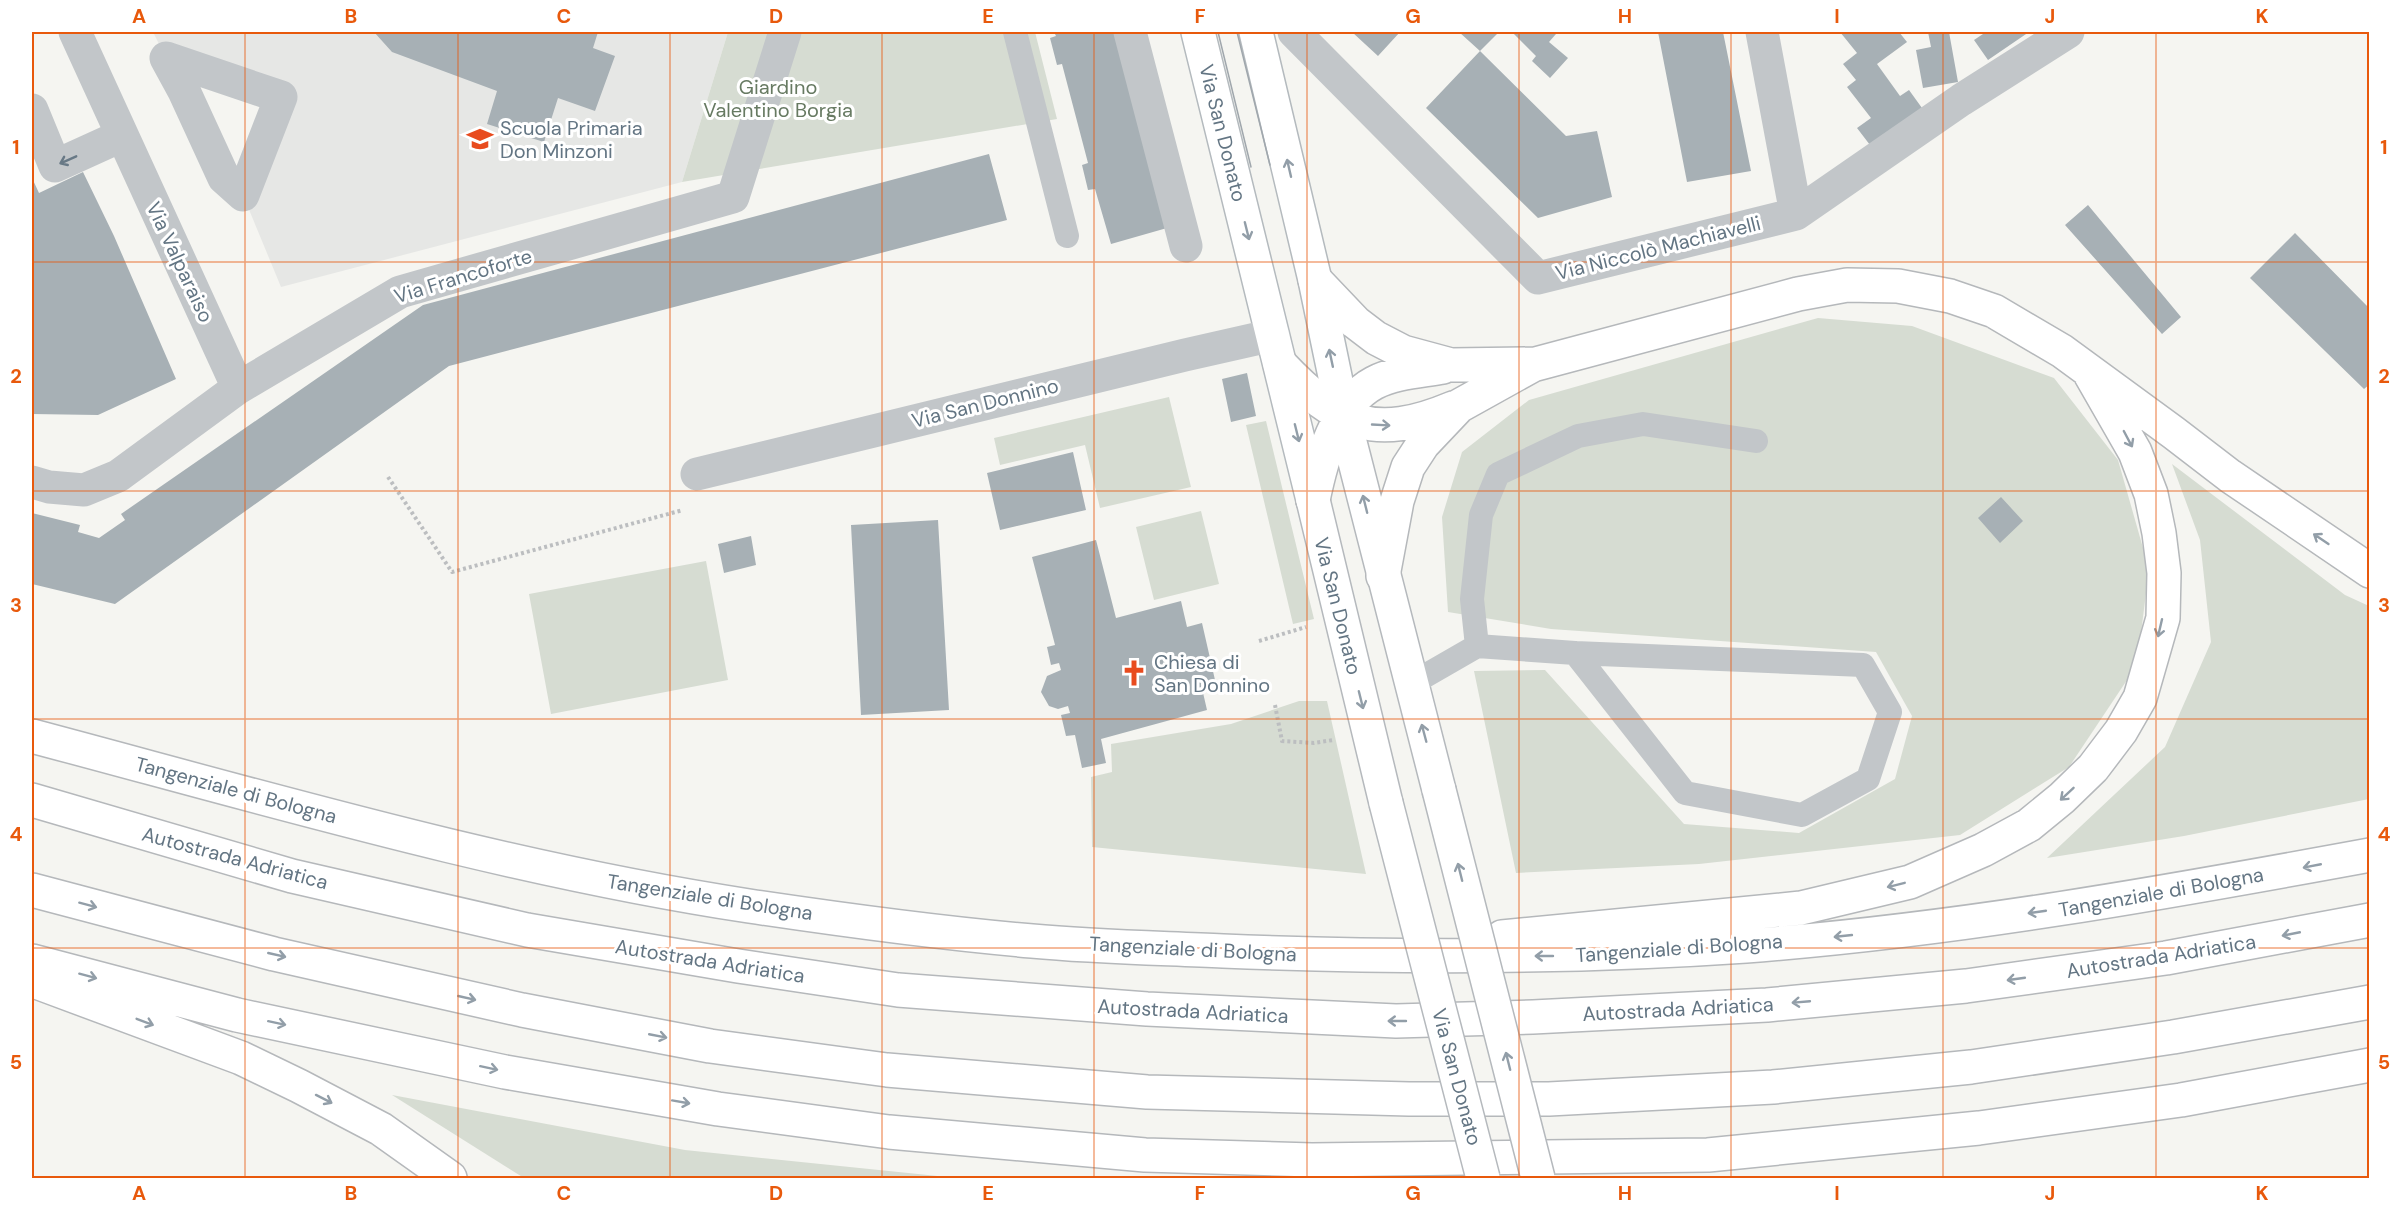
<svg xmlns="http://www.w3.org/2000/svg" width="2401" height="1210" font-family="'DM Sans',sans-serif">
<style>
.built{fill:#e6e7e5}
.green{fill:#d6dcd2}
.building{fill:#a7b0b5}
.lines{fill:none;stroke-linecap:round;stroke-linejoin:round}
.secondary-casing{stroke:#b4babe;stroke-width:36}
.primary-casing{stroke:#b5b9bd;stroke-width:36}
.motorway-casing{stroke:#b5b8bb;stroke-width:36}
.path{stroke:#bcbec0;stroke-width:4;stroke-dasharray:3 3;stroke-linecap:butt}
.service{stroke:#c2c6c9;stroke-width:24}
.pedestrian{stroke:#c2c6c9;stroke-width:33}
.minor{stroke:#c2c6c9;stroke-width:33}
.secondary{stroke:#fff;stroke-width:33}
.primary{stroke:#fff;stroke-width:33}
.motorway{stroke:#fff;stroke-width:33}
.tram{stroke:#a0a7ad;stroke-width:1.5}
.primary-bridge-casing{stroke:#b5b9bd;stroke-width:36;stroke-linecap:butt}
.primary-bridge{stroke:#fff;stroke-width:33}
.oneway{stroke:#687986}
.oneway2{stroke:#929ea8}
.grid{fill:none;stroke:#e8590c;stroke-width:1.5;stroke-opacity:0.55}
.labels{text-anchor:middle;stroke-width:6;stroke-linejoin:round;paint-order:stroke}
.park-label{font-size:20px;fill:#677a62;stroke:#fff}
.poi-label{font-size:20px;fill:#637583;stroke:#fff;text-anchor:start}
.street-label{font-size:20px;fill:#637583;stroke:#fff}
.neatline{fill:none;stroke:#e8590c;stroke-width:2}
.grid-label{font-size:20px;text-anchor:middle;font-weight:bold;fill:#e8590c}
</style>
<rect width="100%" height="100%" fill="#f5f5f1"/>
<path class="built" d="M153,32H728L682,182L281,287L243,195L281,97L166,58Z"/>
<path class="green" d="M728,32H1035L1057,119L682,182Z
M1818,318L1912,326L2054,378L2118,460L2149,569L2137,665L2069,767L1960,835L1699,864L1516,873L1474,671L1545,670L1684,824L1799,833L1895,779L1912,716L1876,652L1551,629L1448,612L1442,517L1462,452L1529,400Z
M1169,397L1191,487L1100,508L1085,445L1000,465L994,438Z
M1266,421L1314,619L1293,624L1246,425Z
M2172,464L2345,595L2369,606V799L2184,836L2047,858L2165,747L2211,642L2200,540Z
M1201,511L1219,584L1154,600L1136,527Z
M706,561L728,680L551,714L529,594Z
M1299,701H1327L1366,874L1092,847L1091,777L1112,772L1111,744L1231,724Z
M392,1095L685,1150L957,1178H524Z"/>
<path class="building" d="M374,32H598L593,48L615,56L595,111L558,98L544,142L487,124L497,91L392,52Z
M1054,32H1118L1167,228L1111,244L1095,189L1088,190L1082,165L1088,163L1062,64L1057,65L1050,38L1056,36Z
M1352,32H1400L1378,56Z
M1459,32H1499L1480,51Z
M1512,32H1553L1556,34L1549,42L1568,58L1550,78L1532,61L1536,56Z
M1658,32H1723L1751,171L1687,182Z
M1840,32H1886L1887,33L1899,32L1907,42L1877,64L1900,96L1909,90L1922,108L1870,145L1857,128L1871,118L1847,87L1856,80L1843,64L1857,53Z
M1928,32H1949L1958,82L1923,88L1916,50L1931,47Z
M1986,32H2029L1988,60L1974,40Z
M1480,51L1566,136L1597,131L1612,197L1538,218L1426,108Z
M989,154L1007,220L449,366L115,604L32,584V513L80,525L78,532L99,538L125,520L121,514L423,305Z
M83,172L114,236L176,379L98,415L32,414V178L39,193Z
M2088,205L2181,317L2162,334L2065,225Z
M2295,233L2370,309V384L2364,389L2250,278Z
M1247,373L1256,416L1231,422L1222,379Z
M1073,452L1086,510L1000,530L987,473Z
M2001,497L2023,521L2000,543L1978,518Z
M938,520L949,710L861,715L851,525Z
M751,536L756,565L724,573L718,544Z
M1096,540L1116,618L1181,601L1187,627L1202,623L1215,680L1201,684L1207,710L1101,739L1106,763L1082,768L1075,735L1066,736L1061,715L1070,713L1068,706L1058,709L1049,706L1041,692L1047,676L1061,670L1059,663L1051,665L1047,647L1055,645L1054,641L1032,557Z"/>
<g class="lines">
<g class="secondary-casing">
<path id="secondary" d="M1198,32L1313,500
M1256,32L1315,280L1343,415"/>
</g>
<g class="primary-casing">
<path id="primary" d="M1343,415L1439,790
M1313,500L1386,803"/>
</g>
<g class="motorway-casing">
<path id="motorway" d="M1315,280L1355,322L1376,338L1403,352L1451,365L1536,364L1798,294L1847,285L1898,286L1950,296L1994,311L2062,351L2174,433L2230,476L2370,571
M1280,364C1338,425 1374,441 1453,408
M1313,500C1321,461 1336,403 1374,383C1395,372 1421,371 1443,367
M1383,576L1397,501L1408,467L1423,444L1459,406L1531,366
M32,736C269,799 506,869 749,906C843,920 938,933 1032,941C1096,947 1159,948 1223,951C1397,958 1572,958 1746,946C1956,930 2163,893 2370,855
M32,800L292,876L527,930L738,966L898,990L1147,1009L1396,1021L1533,1017L1767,1005L1966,986L2166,958L2370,920
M32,890L274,954L522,1010L710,1046L887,1070L1147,1092L1409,1099H1549L1773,1087L1971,1067L2173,1037L2370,1002
M1502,937L1801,908L1910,882L1983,850L2029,825L2062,798L2093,768L2121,731L2140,698L2163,618L2164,573L2159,533L2151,494L2135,452L2088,370
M32,961L237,1015L505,1072L718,1109L889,1132L1145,1155L1312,1160L1708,1155L1979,1128L2181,1100L2370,1065
M39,983L241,1058L299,1086L381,1129L450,1178"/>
</g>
<path class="path" d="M388,477L452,572L683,510
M1259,641L1306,627
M1275,705L1282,741L1314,743L1333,740"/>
<path class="service" d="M1015,32L1067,236
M1477,646L1472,599L1481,515L1498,474L1578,436L1643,424L1756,441
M1411,684L1477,646L1575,653L1863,665L1890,712L1868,779L1802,815L1685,793L1575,653"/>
<path class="pedestrian" d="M166,58L281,97L243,195L224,178L184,91Z"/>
<path class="minor" d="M75,32L238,388
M1130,32L1186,246
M1294,32L1538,278L1796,214L1961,100L2068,32
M1762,32L1796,214
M32,110L55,166L121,136
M697,474L1185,355L1273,335
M32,482L49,487L84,490L118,476L238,388L400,292L733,197L785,32"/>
<use href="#secondary" class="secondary"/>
<use href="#primary" class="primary"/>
<use href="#motorway" class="motorway"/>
<path class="tram" d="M1218,32L1251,167
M1237,32L1270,165"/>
<g class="primary-bridge-casing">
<path id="primary-bridge" d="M1439,790L1538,1178
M1386,803L1483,1178"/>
</g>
<use href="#primary-bridge" class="primary-bridge"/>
</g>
<defs><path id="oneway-shaft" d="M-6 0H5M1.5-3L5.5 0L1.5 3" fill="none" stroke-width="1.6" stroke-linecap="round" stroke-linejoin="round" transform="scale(1.5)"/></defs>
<use class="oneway" href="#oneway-shaft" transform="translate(68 160) rotate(156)"/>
<g class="oneway2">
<use href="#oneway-shaft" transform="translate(1289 168) rotate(-103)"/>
<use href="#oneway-shaft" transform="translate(1247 231) rotate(76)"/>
<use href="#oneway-shaft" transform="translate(1331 358) rotate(-102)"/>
<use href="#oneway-shaft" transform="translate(1381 425) rotate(3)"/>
<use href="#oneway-shaft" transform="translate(1297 433) rotate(76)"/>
<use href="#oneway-shaft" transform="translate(2128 439) rotate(62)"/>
<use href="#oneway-shaft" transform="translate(1365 504) rotate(-104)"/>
<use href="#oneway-shaft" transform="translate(2321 539) rotate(-146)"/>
<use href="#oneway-shaft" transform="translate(2160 628) rotate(103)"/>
<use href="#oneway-shaft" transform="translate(1361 700) rotate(76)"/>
<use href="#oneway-shaft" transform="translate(1424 733) rotate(-105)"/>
<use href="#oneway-shaft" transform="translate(2067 794) rotate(137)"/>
<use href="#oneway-shaft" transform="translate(2312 866) rotate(169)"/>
<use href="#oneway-shaft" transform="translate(1460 872) rotate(-104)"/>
<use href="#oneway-shaft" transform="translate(1896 885) rotate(166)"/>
<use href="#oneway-shaft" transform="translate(88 905) rotate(15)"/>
<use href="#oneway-shaft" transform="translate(2037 912) rotate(172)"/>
<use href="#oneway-shaft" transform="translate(2291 934) rotate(169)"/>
<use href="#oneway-shaft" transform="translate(1843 936) rotate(174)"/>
<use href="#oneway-shaft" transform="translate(277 955) rotate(13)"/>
<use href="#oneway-shaft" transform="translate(1544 956) rotate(-180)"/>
<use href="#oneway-shaft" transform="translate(88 976) rotate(15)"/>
<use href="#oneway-shaft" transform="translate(2016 979) rotate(172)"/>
<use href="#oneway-shaft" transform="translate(467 998) rotate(13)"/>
<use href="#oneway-shaft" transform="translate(1801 1002) rotate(175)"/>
<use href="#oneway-shaft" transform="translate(1397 1021) rotate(-180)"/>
<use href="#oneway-shaft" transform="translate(145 1022) rotate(21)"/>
<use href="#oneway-shaft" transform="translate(277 1023) rotate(12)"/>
<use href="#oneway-shaft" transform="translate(658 1036) rotate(11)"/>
<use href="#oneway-shaft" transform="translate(1508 1061) rotate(-104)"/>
<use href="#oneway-shaft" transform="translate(489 1068) rotate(12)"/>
<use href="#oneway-shaft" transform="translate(324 1099) rotate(27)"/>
<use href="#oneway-shaft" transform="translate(681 1102) rotate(10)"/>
</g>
<path class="grid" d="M245,32V1178M458,32V1178M670,32V1178M882,32V1178M1094,32V1178M1307,32V1178M1519,32V1178M1731,32V1178M1943,32V1178M2156,32V1178M32,262H2370M32,491H2370M32,719H2370M32,948H2370"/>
<defs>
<g id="school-bare" transform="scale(2.07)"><path d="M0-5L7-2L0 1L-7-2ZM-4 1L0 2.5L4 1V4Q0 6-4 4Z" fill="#e84b1e" stroke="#fff" stroke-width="2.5" paint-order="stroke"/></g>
<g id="church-bare" transform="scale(2.07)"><path d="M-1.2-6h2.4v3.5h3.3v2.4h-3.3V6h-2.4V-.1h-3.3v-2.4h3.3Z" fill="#e84b1e" stroke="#fff" stroke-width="2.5" paint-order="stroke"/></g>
</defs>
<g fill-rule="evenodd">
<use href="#school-bare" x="480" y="139"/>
<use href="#church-bare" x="1134" y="673"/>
</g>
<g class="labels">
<g class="park-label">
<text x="778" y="94">Giardino<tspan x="778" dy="23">Valentino Borgia</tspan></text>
</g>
<g class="poi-label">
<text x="500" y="135">Scuola Primaria<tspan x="500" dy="23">Don Minzoni</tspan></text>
<text x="1154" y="669">Chiesa di<tspan x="1154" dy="23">San Donnino</tspan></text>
</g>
<g class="street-label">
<text transform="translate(1223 133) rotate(76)" y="7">Via San Donato</text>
<text transform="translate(1658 248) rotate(-14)" y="7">Via Niccolò Machiavelli</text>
<text transform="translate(180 262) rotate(65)" y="7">Via Valparaiso</text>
<text transform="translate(463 276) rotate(-17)" y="7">Via Francoforte</text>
<text transform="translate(985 403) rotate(-14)" y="7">Via San Donnino</text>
<text transform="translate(1338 606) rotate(76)" y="7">Via San Donato</text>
<text transform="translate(236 790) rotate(15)" y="7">Tangenziale di Bologna</text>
<text transform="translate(235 858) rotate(15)" y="7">Autostrada Adriatica</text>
<text transform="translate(2161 892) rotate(-10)" y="7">Tangenziale di Bologna</text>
<text transform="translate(710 897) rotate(9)" y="7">Tangenziale di Bologna</text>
<text transform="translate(1679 948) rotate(-4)" y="7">Tangenziale di Bologna</text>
<text transform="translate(1193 949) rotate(3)" y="7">Tangenziale di Bologna</text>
<text transform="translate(2161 956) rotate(-9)" y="7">Autostrada Adriatica</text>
<text transform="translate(710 961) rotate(9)" y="7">Autostrada Adriatica</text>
<text transform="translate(1678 1009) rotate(-3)" y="7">Autostrada Adriatica</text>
<text transform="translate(1193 1011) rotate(3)" y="7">Autostrada Adriatica</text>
<text transform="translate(1457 1077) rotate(75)" y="7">Via San Donato</text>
</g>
</g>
<rect width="2401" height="1210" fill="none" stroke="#ffffff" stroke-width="66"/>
<rect x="33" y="33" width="2335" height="1144" class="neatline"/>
<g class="grid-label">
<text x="139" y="23">A</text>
<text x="351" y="23">B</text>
<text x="564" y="23">C</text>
<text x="776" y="23">D</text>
<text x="988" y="23">E</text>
<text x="1200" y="23">F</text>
<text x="1413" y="23">G</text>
<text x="1625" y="23">H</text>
<text x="1837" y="23">I</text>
<text x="2050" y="23">J</text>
<text x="2262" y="23">K</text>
<text x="16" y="154">1</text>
<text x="2384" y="154">1</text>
<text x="16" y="383">2</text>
<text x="2384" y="383">2</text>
<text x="16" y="612">3</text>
<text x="2384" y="612">3</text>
<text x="16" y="841">4</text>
<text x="2384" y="841">4</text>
<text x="16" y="1069">5</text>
<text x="2384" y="1069">5</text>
<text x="139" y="1200">A</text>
<text x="351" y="1200">B</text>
<text x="564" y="1200">C</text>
<text x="776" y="1200">D</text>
<text x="988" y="1200">E</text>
<text x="1200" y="1200">F</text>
<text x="1413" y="1200">G</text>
<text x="1625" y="1200">H</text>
<text x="1837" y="1200">I</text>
<text x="2050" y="1200">J</text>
<text x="2262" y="1200">K</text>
</g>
</svg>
